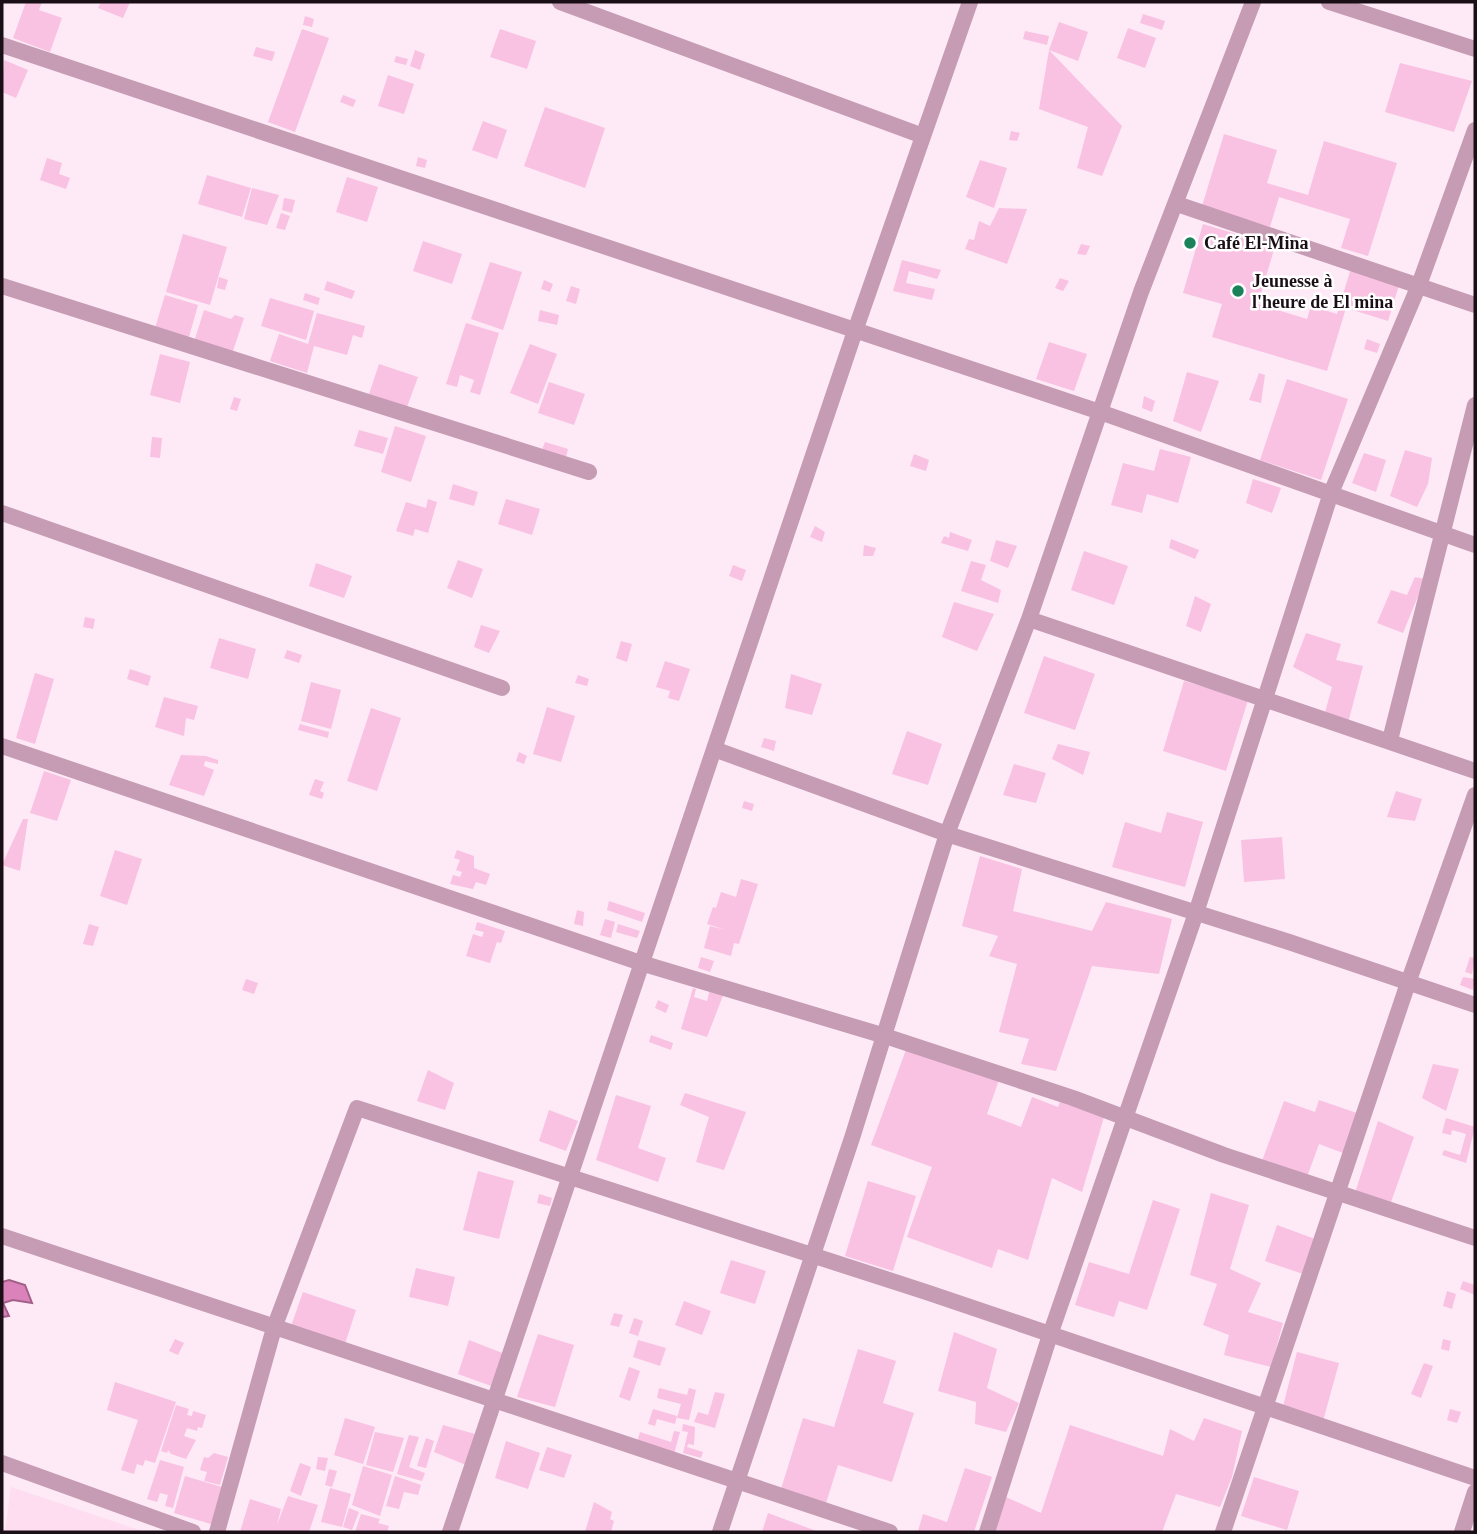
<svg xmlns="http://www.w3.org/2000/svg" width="1477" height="1534" font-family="'Times New Roman',serif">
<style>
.built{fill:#fdddef}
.water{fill:#dc82ba;stroke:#a26089;stroke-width:2}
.building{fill:#f9c1e2}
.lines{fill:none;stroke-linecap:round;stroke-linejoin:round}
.street{stroke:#c59cb3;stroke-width:16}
.poi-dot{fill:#1c825c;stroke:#fff;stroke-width:2.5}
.labels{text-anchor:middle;stroke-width:5;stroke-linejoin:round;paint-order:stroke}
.poi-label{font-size:18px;font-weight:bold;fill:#1a0f16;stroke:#fff;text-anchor:start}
</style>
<rect width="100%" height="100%" fill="#feeaf6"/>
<path class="built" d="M11,1487L145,1532H5Z"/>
<path class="water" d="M9,1280L25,1285L32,1303L13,1300L3,1303L9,1316L2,1317V1282Z"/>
<path class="building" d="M26,2H42L39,10L62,18L50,52L13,38Z
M101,2H130L123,18L98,8Z
M1143,14L1165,21L1162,30L1140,23Z
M305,16L314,19L312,27L303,25Z
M1059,22L1088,32L1078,61L1049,50Z
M1128,28L1156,38L1145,68L1117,58Z
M302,29L329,38L295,132L268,122Z
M500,29L536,41L527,69L490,57Z
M1025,31L1049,36L1047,45L1023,39Z
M256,47L275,52L272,61L253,56Z
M415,50L425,54L420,70L410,66Z
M1049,50L1122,126L1102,176L1077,168L1088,127L1039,109Z
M396,56L408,59L406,65L394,62Z
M4,60L28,70L16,98L2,92Z
M1400,63L1472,81L1454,132L1385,112Z
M388,75L414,84L404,114L378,106Z
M343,95L356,100L353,107L340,102Z
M545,107L605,128L585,188L524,166Z
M483,121L507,130L497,159L472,150Z
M1011,131L1020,133L1017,141L1009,140Z
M1224,134L1277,150L1267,183L1308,195L1324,141L1397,163L1368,256L1341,248L1350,219L1279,197L1270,227L1202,206Z
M418,157L427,160L425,168L416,166Z
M47,158L62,163L59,174L70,178L66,189L40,180Z
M980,160L1007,168L994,208L966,197Z
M207,175L251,188L242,217L198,204Z
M347,177L378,187L367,222L336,212Z
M252,188L279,195L267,225L244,219Z
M284,198L295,200L292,213L282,210Z
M999,208L1027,209L1007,264L965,249L969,239L974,240L979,221L990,226Z
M281,213L290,216L285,230L276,228Z
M1203,224L1275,246L1258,304L1307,319L1311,306L1337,314L1351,268L1400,282L1388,321L1346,308L1327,371L1212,337L1222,304L1183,293Z
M183,234L227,247L210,305L166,292Z
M423,241L462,254L452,284L413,271Z
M1081,244L1090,246L1086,255L1077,254Z
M902,260L941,270L937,279L909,271L906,283L935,289L932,300L893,291Z
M490,262L522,272L503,330L471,319Z
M219,277L228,280L225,290L217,288Z
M1060,278L1069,281L1063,291L1055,288Z
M544,280L553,284L550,292L541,289Z
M327,281L355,291L352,299L324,290Z
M571,286L580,289L576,304L566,301Z
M305,293L320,298L318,305L303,300Z
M165,295L198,305L189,337L155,328Z
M270,298L314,311L306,340L261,326Z
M204,310L231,319L235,315L244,318L232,354L194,342Z
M540,310L559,315L557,325L538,321Z
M317,313L365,326L362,338L353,335L347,355L314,346L307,373L270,361L279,334L308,344Z
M466,323L499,333L480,395L470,392L474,380L460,375L457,387L446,384Z
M1367,339L1380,344L1377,353L1364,349Z
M1049,342L1087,354L1074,391L1036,379Z
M530,344L557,354L538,404L510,393Z
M160,354L190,362L180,403L150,395Z
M379,364L418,377L407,407L369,394Z
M1187,372L1219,381L1201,432L1173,421Z
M1259,373L1265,375L1261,403L1249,400Z
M1287,379L1348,399L1321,480L1260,460Z
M549,382L585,394L574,425L538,413Z
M1144,396L1155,401L1152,412L1142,408Z
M234,397L241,399L237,411L230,409Z
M395,426L426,436L411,482L381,472Z
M359,430L388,438L383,454L354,446Z
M152,437L162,438L160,458L150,457Z
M545,442L568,449L566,457L542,450Z
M1160,449L1191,457L1178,503L1147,494L1142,513L1111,505L1123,463L1154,471Z
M1405,450L1432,458L1428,484L1417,507L1390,496Z
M1364,453L1386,460L1376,492L1352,483Z
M914,454L929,460L926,471L910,466Z
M1253,479L1281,488L1272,513L1246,503Z
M453,484L478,492L474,506L449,499Z
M428,499L437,502L428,533L415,529L413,536L396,531L406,502L426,508Z
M506,499L540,509L532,535L498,524Z
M815,526L825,532L822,542L810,537Z
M950,532L972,540L968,551L941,543L944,536L949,538Z
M1171,539L1199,550L1195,559L1169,548Z
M996,540L1017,546L1008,568L990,561Z
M864,545L876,548L873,556H863Z
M1084,551L1128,566L1114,605L1071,590Z
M458,560L483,569L472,598L447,588Z
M971,561L986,565L981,580L1001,590L998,603L961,591Z
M316,563L352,576L344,598L309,586Z
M733,565L746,570L742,581L729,576Z
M1415,577L1425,579L1403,633L1377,623L1391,590L1407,595Z
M1195,596L1211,604L1201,632L1186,626Z
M954,602L994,614L977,651L942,637Z
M85,617L95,619L93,629L83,627Z
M481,625L500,631L489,653L474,647Z
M1306,633L1341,644L1336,660L1363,666L1348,723L1324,716L1332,687L1293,667Z
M219,638L256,649L248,679L210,668Z
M621,641L632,644L627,662L616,658Z
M287,650L302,655L299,663L284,658Z
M1044,656L1095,674L1075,730L1024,713Z
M665,661L690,669L679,701L668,698L670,691L656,687Z
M130,669L151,676L148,686L127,679Z
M35,673L54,679L35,744L16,738Z
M791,674L822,684L812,715L785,708Z
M578,675L589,679L587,686L575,683Z
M1184,681L1248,700L1226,771L1163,751Z
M311,682L341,690L331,729L301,721Z
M164,697L198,706L194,720L186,718L184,736L155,727Z
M547,707L575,716L561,762L533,754Z
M371,708L401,718L377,791L347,781Z
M300,724L329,732L328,738L298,730Z
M907,731L942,744L928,785L892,774Z
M764,738L776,741L774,751L761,747Z
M1058,744L1090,752L1083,775L1052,759Z
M519,752L527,756L524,764L516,761Z
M181,755L206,756L218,760V764L205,761L204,766L214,770L204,796L169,785Z
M1014,764L1046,773L1036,803L1003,795Z
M44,771L71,780L57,821L30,813Z
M315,779L324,782L320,791L324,793L322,799L309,795Z
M1396,791L1422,799L1415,821L1387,817Z
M744,801L754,804L752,811L742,808Z
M1167,812L1203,822L1185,887L1112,867L1125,822L1161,833Z
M23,819H28L20,871L2,865Z
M1282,837L1285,879L1244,882L1241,840Z
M115,850L142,859L127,905L100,896Z
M457,850L474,856V868L490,874L486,885L476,882L473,889L450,884L453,875L460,877L462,872L456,870L460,860L454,858Z
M980,856L1022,869L1013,911L1092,931L1106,902L1172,919L1159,974L1092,966L1056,1071L1021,1064L1029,1039L999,1032L1017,964L989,956L998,936L962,926Z
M741,879L758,884L739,944L734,943L731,956L704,948L710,926L726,930L707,924L713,907L716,908L721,892L736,897Z
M609,901L645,913L642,922L607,910Z
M577,910L584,912L583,926L574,924Z
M605,919L615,922L611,938L600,935Z
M477,922L505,931L501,943L497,942L490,963L466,956L473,934L482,937L484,932L475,930Z
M89,924L99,927L93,946L83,944Z
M618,924L640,931L637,938L616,932Z
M701,957L714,961L710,972L698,968Z
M1470,957L1475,958L1472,974L1465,972Z
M1463,977L1475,979L1473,990L1460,985Z
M246,979L258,983L254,994L242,990Z
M693,988L696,989L694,997L707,1001L710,989L724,993L707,1037L681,1029Z
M658,1000L669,1005L666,1013L655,1008Z
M651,1035L673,1043L671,1050L649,1042Z
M907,1047L999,1080L987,1114L1021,1127L1032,1097L1058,1107L1062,1096L1104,1117L1082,1192L1052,1178L1028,1260L998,1249L992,1268L907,1237L932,1167L871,1145Z
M1433,1064L1459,1069L1446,1111L1422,1098Z
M428,1070L454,1083L445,1110L417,1101Z
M685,1093L746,1112L724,1170L696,1162L709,1117L680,1105Z
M616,1095L651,1106L638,1148L666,1158L658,1182L596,1160Z
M1319,1100L1357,1113L1343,1153L1319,1144L1307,1177L1262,1161L1284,1101L1315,1112Z
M549,1110L578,1121L566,1151L539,1141Z
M1446,1118L1475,1127L1466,1163L1442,1155L1444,1150L1460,1155L1466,1134L1452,1130L1451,1135L1442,1133Z
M1378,1121L1414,1137L1390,1205L1355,1193Z
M478,1171L514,1181L499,1239L463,1230Z
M868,1181L916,1196L893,1271L845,1256Z
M1211,1193L1249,1205L1230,1269L1261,1283L1248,1312L1283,1323L1271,1367L1224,1355L1229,1335L1203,1325L1217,1284L1190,1275Z
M539,1194L552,1198L550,1206L537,1203Z
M1153,1200L1180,1209L1147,1310L1119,1301L1114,1317L1075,1305L1089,1262L1129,1274Z
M1277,1225L1315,1239L1303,1274L1265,1261Z
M731,1260L766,1271L755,1304L720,1293Z
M416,1268L455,1277L448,1306L409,1297Z
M1463,1281L1475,1285V1295L1460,1289Z
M1447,1291L1456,1294L1452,1309L1443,1306Z
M303,1292L356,1310L344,1347L290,1329Z
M684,1301L711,1311L702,1335L675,1325Z
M614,1313L623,1315L619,1327L610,1325Z
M634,1318L643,1321L638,1336L629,1333Z
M954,1332L997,1349L987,1388L1019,1403L1006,1432L975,1424L976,1402L938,1391Z
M538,1334L574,1345L555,1407L517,1397Z
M175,1339L184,1343L178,1355L169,1351Z
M1443,1339L1451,1341L1449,1351L1441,1349Z
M469,1340L505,1354L494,1387L458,1374Z
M638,1340L666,1348L660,1366L633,1357Z
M858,1349L896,1361L883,1403L914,1413L892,1482L838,1465L826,1503L781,1489L803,1418L834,1427Z
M1297,1352L1339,1363L1323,1421L1282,1410Z
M1424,1363L1433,1366L1421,1398L1411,1394Z
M629,1367L640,1371L630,1401L619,1397Z
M115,1382L176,1402L155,1463L145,1460L143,1466L137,1464L134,1474L121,1470L138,1420L107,1410Z
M659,1388L687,1395L689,1388L696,1390L689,1420L677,1418L681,1404L657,1398Z
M715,1392L725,1394L715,1428L694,1422L698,1412L708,1415Z
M176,1405L189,1409L187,1415L192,1416L193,1411L206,1415L202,1428L198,1427L197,1431L187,1428L184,1436L196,1440L186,1459L171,1454L168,1450L167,1453L161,1451Z
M653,1409L677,1416L675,1424L657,1419L655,1426L648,1424Z
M1450,1409L1461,1412L1457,1423L1447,1420Z
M345,1418L375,1427L363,1464L334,1455Z
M1204,1418L1242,1431L1232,1477L1220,1507L1176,1494L1162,1532H994L1006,1497L1041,1513L1070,1425L1163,1456L1170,1429L1194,1441Z
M683,1424L695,1427L694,1445L688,1444L687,1447L703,1452L701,1458L683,1453L688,1432L682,1431Z
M443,1425L475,1434L466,1465L434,1452Z
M674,1431L680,1432L674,1454L637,1442L640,1432L671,1442Z
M375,1432L404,1438L393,1472L366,1465Z
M409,1435L419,1437L409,1467L425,1473L422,1481L397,1474Z
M426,1438L434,1441L426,1468L417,1466Z
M506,1441L540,1453L528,1489L495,1478Z
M547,1447L572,1455L564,1478L539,1470Z
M214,1453L228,1457L220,1485L204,1481L207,1472L200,1470L204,1457L208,1458Z
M318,1457L328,1458L325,1471L316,1469Z
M160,1460L184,1467L173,1508L165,1506L168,1495L160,1493L157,1502L147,1499Z
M300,1463L311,1467L301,1496L290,1491Z
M363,1466L392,1475L380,1516L352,1505Z
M965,1468L992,1477L974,1532L918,1531L923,1514L947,1522Z
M329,1469L337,1471L332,1487L325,1485Z
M185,1476L225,1488L214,1525L174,1513Z
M395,1476L421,1485L418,1495L404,1492L399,1509L386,1506Z
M1254,1477L1299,1491L1287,1530L1241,1516Z
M330,1488L351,1494L342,1527L321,1522Z
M288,1496L318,1505L309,1532H240L250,1499L281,1509L277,1525Z
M594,1502L612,1512L610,1519L614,1521L611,1532H585Z
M349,1508L359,1512L352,1530L343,1527Z
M768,1513L819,1532H762Z
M361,1514L380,1519L378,1523L389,1526L387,1532H355Z"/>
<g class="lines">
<path class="street" d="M560,2L923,136
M1329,2L1475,49
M2,45L1100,412L1475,545
M1177,204L1475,305
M2,286L589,472
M2,513L502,688
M1029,619L1475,771
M1390,740L1475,405
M2,746L641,963L885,1036L1073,1098L1224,1155L1475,1238
M714,749L947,834L1289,942L1475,1005
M2,1236L890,1532
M2,1463L193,1532
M217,1532L274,1328L357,1108L926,1292L1475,1478
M450,1532L855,331L970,2
M720,1532L852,1138L947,834L1029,619L1141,292L1253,2
M987,1532L1050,1335L1196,913L1331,493L1419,285L1475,130
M1223,1532L1408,983L1475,795
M1462,1532L1475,1492"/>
</g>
<g class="poi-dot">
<circle cx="1190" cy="243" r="7"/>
<circle cx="1238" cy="291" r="7"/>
</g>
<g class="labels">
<g class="poi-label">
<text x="1204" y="249">Café El-Mina</text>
<text x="1252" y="287">Jeunesse à<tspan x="1252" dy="21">l'heure de El mina</tspan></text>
</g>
</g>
<rect width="1477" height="1534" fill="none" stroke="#1a0f16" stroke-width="7"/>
</svg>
